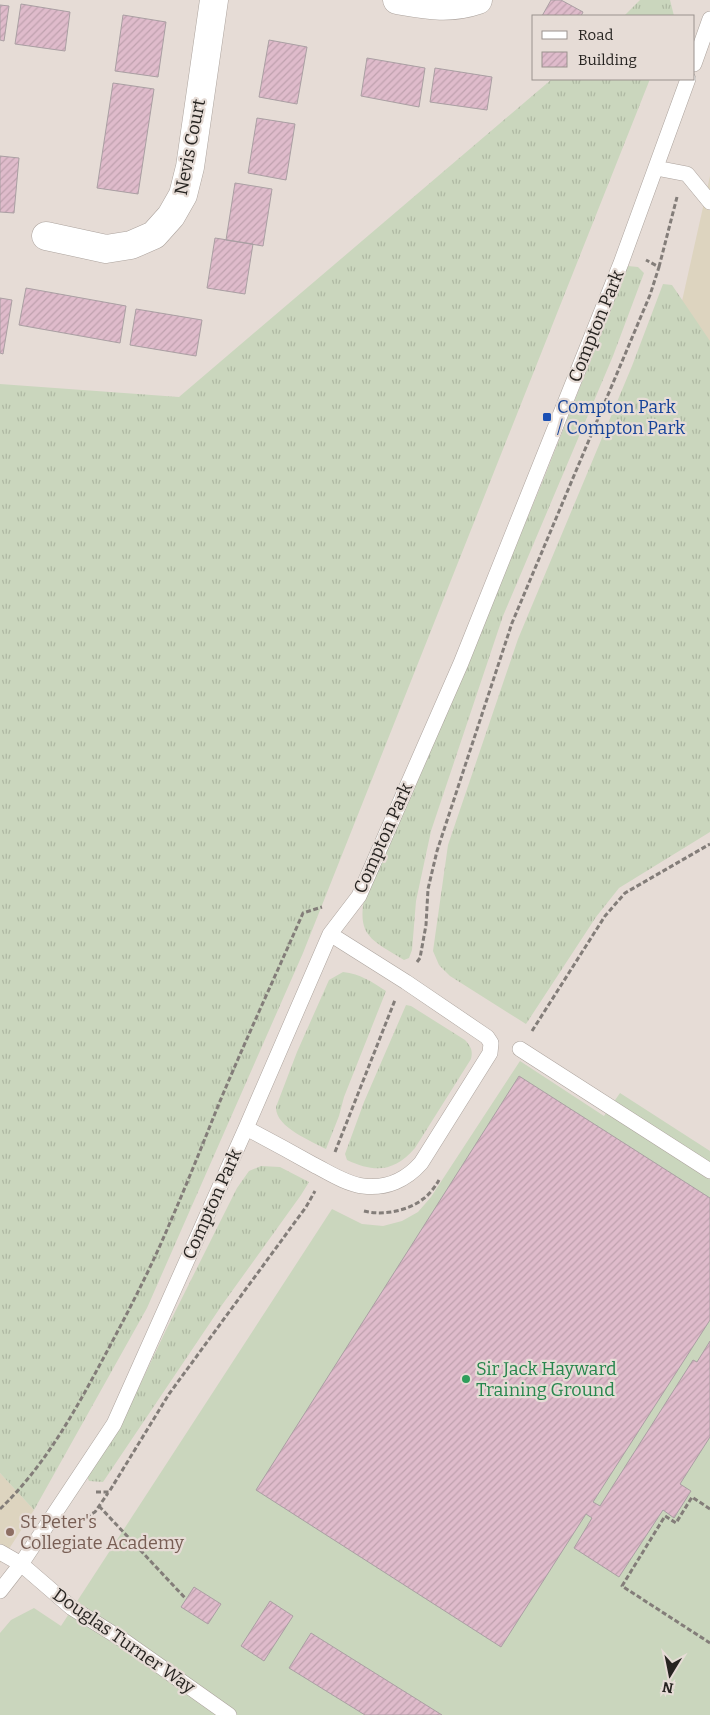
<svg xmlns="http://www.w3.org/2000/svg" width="710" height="1715" font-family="Bitter,serif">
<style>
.education{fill:#ddd4bf}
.grass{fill:url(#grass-tufts)}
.pitch{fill:#cad6bd}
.building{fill:url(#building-hatch);stroke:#aa9fa3}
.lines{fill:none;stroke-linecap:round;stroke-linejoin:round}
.lane-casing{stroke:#aca39d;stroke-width:16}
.street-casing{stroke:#aca39d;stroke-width:29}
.path{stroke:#837d79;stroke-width:3;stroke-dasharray:5 2.5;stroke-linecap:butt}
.lane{stroke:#fff;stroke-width:15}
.street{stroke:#fff;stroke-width:28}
.transit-dot{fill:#1a4fb4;stroke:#e6dcd6;stroke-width:2}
.leisure-dot{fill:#2e9e5b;stroke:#e6dcd6;stroke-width:2}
.education-dot{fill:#8d6e63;stroke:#e6dcd6;stroke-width:2}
.labels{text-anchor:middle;stroke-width:4.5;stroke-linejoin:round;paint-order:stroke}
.street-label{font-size:18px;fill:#272421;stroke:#e6dcd6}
.transit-label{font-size:18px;fill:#164399;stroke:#e6dcd6;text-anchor:start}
.leisure-label{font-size:18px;fill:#27864d;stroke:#e6dcd6;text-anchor:start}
.education-label{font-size:18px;fill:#785e54;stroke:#e6dcd6;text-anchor:start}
</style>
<defs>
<pattern id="grass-tufts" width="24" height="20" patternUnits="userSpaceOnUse" patternTransform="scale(1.25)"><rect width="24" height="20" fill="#cad6bd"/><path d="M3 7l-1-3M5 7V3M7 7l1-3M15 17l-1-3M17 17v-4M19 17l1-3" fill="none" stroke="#aeb8a2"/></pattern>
<pattern id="building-hatch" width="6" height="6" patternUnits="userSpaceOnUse" patternTransform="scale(1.25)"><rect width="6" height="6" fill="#dfbbcb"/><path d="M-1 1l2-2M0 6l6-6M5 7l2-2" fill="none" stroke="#bfa1ae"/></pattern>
</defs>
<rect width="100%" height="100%" fill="#e6dcd6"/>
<path class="education" d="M710,176V381L680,310Z
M0,1473L34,1510L0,1563Z"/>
<path class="grass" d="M640,0H670L674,16H624Z
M552,79H650L303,953L147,1308L34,1510L0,1473V384L179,397Z
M628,266L638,267L644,273L613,356L503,616L431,831L416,901L412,950L409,958L404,960C392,952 371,943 365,929C352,897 392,832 408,804L542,483Z
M663,284L672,285L710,341V832L619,888L596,917L526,1024L450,976L439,965L433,951L448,845L518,639L632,366Z
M343,972C361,974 372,982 386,991L344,1097L339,1116L326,1149C311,1141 275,1127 276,1107L297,1052L329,980Z
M406,1005L411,1006L465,1040C471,1047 473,1050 471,1059L415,1148C394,1172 375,1173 347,1160L345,1154L364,1102Z
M261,1166L280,1167L309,1182L301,1195L222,1305L103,1482L89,1481L87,1476L120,1427L166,1330L237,1188L249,1171Z"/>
<path class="pitch" d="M520,1061L604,1116L620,1093L710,1151V1715H0V1633L11,1620L34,1608L61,1626L332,1209L362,1224L383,1226L402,1221L418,1212L431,1197Z"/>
<path class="building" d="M551,0H561L583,12L581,16H542Z
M21,4L70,12L65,51L15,44Z
M0,5L9,6L4,41L0,40Z
M123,15L166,22L158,77L115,71Z
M269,40L307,47L297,104L259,97Z
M367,58L425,68L419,107L361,96Z
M435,68L492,77L487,110L430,102Z
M113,83L154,89L138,194L97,188Z
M257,118L295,124L286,180L248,173Z
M0,156L19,158L14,213L0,212Z
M235,183L272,189L263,246L226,240Z
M215,238L253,244L245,294L207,288Z
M26,288L126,306L120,343L19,325Z
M0,298L12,300L3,354L0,353Z
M136,309L202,320L196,356L130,345Z
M519,1076L710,1198V1320L593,1502L600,1506L693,1360L697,1362L710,1341V1437L680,1484L691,1491L674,1518L663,1510L619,1577L574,1548L592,1518L586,1514L501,1647L256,1490Z
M194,1587L221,1604L208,1624L181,1607Z
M270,1601L293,1616L264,1661L241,1646Z
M311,1633L442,1715H365L289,1668Z"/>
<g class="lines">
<g class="lane-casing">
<path id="lane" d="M694,64L710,19
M656,168L687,174L710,202
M520,1049L710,1171
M246,1128C269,1140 291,1152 314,1165C328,1172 346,1184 363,1186C386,1189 406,1180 421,1163L490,1053L491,1043L487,1037L406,982L330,934
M0,1552L21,1564L72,1608L123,1640L229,1715
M0,1591L21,1564L114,1424L246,1128L330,934L359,896L461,663L621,263L688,79"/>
</g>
<g class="street-casing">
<path id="street" d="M397,0C426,5 449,10 478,0
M46,236L106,249L131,245L154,235L171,216L183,195L190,167L214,0"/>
</g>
<path class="path" d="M659,267L677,197
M417,962L420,958L426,925L428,889L437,851L512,623L650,295L659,267L646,260
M532,1031L605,916L625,893L710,844
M335,1152L395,1000
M364,1211C382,1216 408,1211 423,1199C429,1195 435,1187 439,1180
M96,1492H109L169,1394L306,1207L315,1191
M99,1506L186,1599
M0,1509C45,1466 75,1411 104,1357C127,1314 150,1270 169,1225C186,1186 202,1146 218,1106C245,1041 275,977 303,913L322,907
M710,1509L692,1497L676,1523L665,1516L622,1586L710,1643
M79,1520L95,1512L108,1493"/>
<use href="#lane" class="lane"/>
<use href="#street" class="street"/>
</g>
<rect class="transit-dot" x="542" y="412" width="10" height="10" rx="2.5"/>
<circle class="leisure-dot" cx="466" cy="1379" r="5"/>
<circle class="education-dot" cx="10" cy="1532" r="5"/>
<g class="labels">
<g class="street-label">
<text transform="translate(190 147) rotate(-79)" y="6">Nevis Court</text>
<text transform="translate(596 326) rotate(-68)" y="6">Compton Park</text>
<text transform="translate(383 838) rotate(-66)" y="6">Compton Park</text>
<text transform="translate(212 1204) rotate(-66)" y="6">Compton Park</text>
<text transform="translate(124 1641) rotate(35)" y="6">Douglas Turner Way</text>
</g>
<g class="transit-label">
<text x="557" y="413">Compton Park<tspan x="557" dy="21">/ Compton Park</tspan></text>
</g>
<g class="leisure-label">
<text x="476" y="1375">Sir Jack Hayward<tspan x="476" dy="21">Training Ground</tspan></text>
</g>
<g class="education-label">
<text x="20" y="1528">St Peter's<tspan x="20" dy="21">Collegiate Academy</tspan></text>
</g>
</g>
<rect x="532" y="15" width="162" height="65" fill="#e6dcd6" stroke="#9a928e"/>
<rect x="542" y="31" width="25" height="8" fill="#ffffff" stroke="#9a928e"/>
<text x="578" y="40" font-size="15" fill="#272421">Road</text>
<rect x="542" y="52" width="25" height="15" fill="url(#building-hatch)" stroke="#9a928e"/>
<text x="578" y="65" font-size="15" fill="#272421">Building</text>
<g transform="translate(670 1675) rotate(190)" stroke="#e6dcd6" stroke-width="4" paint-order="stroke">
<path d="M0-4L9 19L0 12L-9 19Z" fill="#272421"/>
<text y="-8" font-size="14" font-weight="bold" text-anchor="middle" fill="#272421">N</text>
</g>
</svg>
